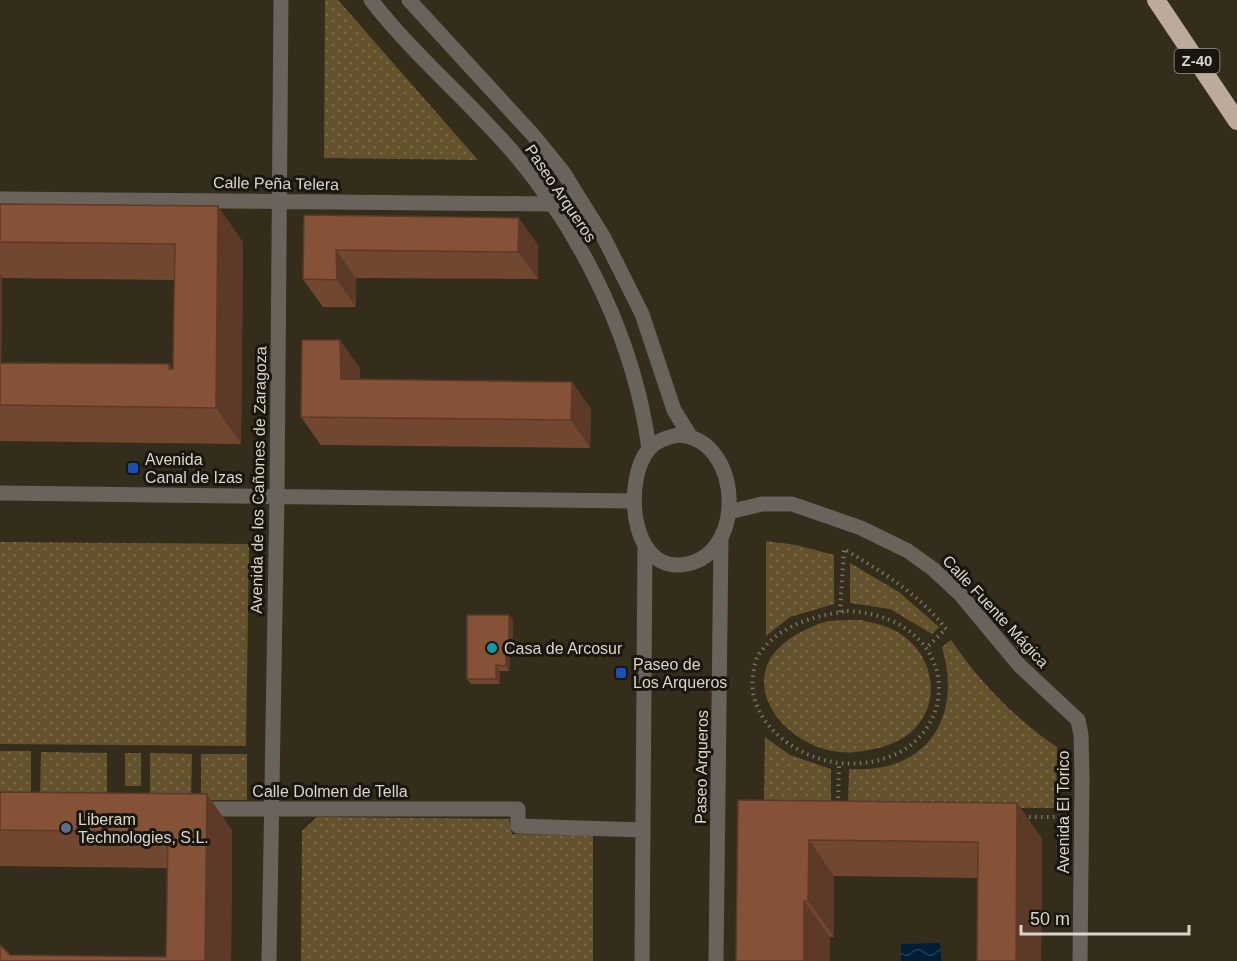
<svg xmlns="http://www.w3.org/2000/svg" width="1237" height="961" font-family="Arial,sans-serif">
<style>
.grass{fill:url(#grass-dots)}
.water{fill:url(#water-waves)}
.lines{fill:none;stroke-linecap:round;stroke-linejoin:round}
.path{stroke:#787264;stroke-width:4;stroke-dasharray:1.5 4.5;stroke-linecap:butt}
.minor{stroke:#6a635c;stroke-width:15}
.highway{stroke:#bcab9b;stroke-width:18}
.wall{fill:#724730;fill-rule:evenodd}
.shaded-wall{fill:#5d3927}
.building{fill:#855238;stroke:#5d3927;stroke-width:1.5}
.transit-dot{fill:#1a4fb4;stroke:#19160e;stroke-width:2}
.culture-dot{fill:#0f9aa8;stroke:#19160e;stroke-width:2}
.service-dot{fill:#5c6f8a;stroke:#19160e;stroke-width:2}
.labels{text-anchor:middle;stroke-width:6;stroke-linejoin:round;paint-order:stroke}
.shield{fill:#19160e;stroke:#a09c92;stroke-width:1.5}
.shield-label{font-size:15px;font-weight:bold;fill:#dad5cb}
.street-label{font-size:16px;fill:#dad5cb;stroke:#19160e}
.poi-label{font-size:16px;fill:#dad5cb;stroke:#19160e;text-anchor:start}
</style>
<defs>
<pattern id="grass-dots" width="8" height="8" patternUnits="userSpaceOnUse" patternTransform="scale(1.5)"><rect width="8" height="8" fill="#63522c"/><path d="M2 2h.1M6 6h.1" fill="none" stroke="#796a49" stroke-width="1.8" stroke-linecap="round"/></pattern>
<pattern id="water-waves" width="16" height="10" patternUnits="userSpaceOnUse" patternTransform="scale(1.5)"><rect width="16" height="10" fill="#001d37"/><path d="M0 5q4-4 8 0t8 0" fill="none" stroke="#253d53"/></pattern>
</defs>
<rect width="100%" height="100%" fill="#342d1c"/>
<path class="grass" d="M325,0H338L478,160L324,158Z
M766,541L796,545L834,555V604L790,617L766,636Z
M0,542L249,544L246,746L0,744Z
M850,563L899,592L939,627L932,634L890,609L850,603Z
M861,620C874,623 888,626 899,633C935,655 943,705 910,733C896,744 881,748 864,751C792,765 719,676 799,633C809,628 818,623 829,621C839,620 850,620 861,620Z
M951,640C979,681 1015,719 1057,747L1056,808L848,807L849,769C926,774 963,719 942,647Z
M765,737L790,755L831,769V806L764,805Z
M0,751H31V798H0Z
M41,752L107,753V798L40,797Z
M125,753H141V786H125Z
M150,753L192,754L191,801L150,800Z
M201,754H247V800H201Z
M317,817L509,819L512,834L593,835V961H301L302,831Z"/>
<path class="water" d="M940,943L941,961H901V944Z"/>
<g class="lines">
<path class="path" d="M847,611C978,618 963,773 840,763C797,759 747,722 753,676C754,668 755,660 759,654C779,625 814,616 847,611Z
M840,612L844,549C882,572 918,593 946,629L926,648
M838,804L839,763
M1023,817H1063"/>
<path class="minor" d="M371,0C415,57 471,102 517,157C585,239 635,343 649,449
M409,0L533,135L563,172L604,238L642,314L674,410L690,436
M0,199L551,204
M678,435C744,438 748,562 679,565C629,567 624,478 649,449C656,441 668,437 678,435Z
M0,493L634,501
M729,512L762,504H792L861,528L908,551L933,569L960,594L1019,665L1078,720L1081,735L1082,777L1080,961
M198,809H518V826L643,830
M269,961L277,495L281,0
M642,961L645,545
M716,961L721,538"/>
<path class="highway" d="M1156,0L1237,121"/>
</g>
<path class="wall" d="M0,204L243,242L241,444L0,441ZM2,278L174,280L173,369H172L169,364L1,363Z
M304,215L538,245V279L356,278V307H323L303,279Z
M360,368V379L572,382L591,409L590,448L321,445L301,417Z
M509,615L513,620V654H510L509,671H500V684H471L467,679Z
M0,792L232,830L231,961H0L10,955L166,957L168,868L0,866Z
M738,800L1017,803L1042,839L1041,961H977L978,878L834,876V937H830V961Z"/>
<path class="shaded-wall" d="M218,206L243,242L241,444L216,408Z
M519,218L538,245V279L518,252Z
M336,250L356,278V307L337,280Z
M0,274L2,278L1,398L0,397Z
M340,340L360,368V407L341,379Z
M572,382L591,409L590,448L571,420Z
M509,615L513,620V654L509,649Z
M506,649L510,654L509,671L506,666Z
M496,665L500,671V684L496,679Z
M207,794L232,830L231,961H205Z
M1017,803L1042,839L1041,961H1016Z
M809,840L834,876V937L808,901Z
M804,901L830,937V961H804Z"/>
<path class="building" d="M0,204L218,206L216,408L0,405V363L169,364V369H173L175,244L0,242Z
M304,215L519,218L518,252L336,250L337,280L303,279Z
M302,340H340L341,379L572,382L571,420L301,417Z
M467,615H509V649H506V666L496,665V679H467Z
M0,792L207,794L205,961H0V945L10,955L166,957L168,832L0,830Z
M738,800L1017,803L1016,961H977L978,842L809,840L808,901H804V961H736Z"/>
<g class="transit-dot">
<rect x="127" y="462" width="12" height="12" rx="3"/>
<rect x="615" y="667" width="12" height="12" rx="3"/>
</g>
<circle class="culture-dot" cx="492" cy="648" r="6"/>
<circle class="service-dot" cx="66" cy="828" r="6"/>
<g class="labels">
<rect class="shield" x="1174.5" y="49" width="45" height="24" rx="4.5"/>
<g class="shield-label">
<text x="1197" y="66">Z-40</text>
</g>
<g class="street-label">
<text transform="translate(276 183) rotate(1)" y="6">Calle Peña Telera</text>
<text transform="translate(561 193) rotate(56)" y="6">Paseo Arqueros</text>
<text transform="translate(258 480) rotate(-89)" y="6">Avenida de los Cañones de Zaragoza</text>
<text transform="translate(996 611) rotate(47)" y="6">Calle Fuente Mágica</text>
<text transform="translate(701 767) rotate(-89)" y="6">Paseo Arqueros</text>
<text x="330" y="797">Calle Dolmen de Tella</text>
<text transform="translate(1063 812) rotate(-90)" y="6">Avenida El Torico</text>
</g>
<g class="poi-label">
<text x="145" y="465">Avenida<tspan x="145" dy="18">Canal de Izas</tspan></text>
<text x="504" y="654">Casa de Arcosur</text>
<text x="633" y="670">Paseo de<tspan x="633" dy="18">Los Arqueros</tspan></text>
<text x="78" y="825">Liberam<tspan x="78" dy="18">Technologies, S.L.</tspan></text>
</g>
</g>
<path d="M1021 925v9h168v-9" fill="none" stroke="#dad5cb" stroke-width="3"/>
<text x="1030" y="925" font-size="18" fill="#dad5cb" stroke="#19160e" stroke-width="4.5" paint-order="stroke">50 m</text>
</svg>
